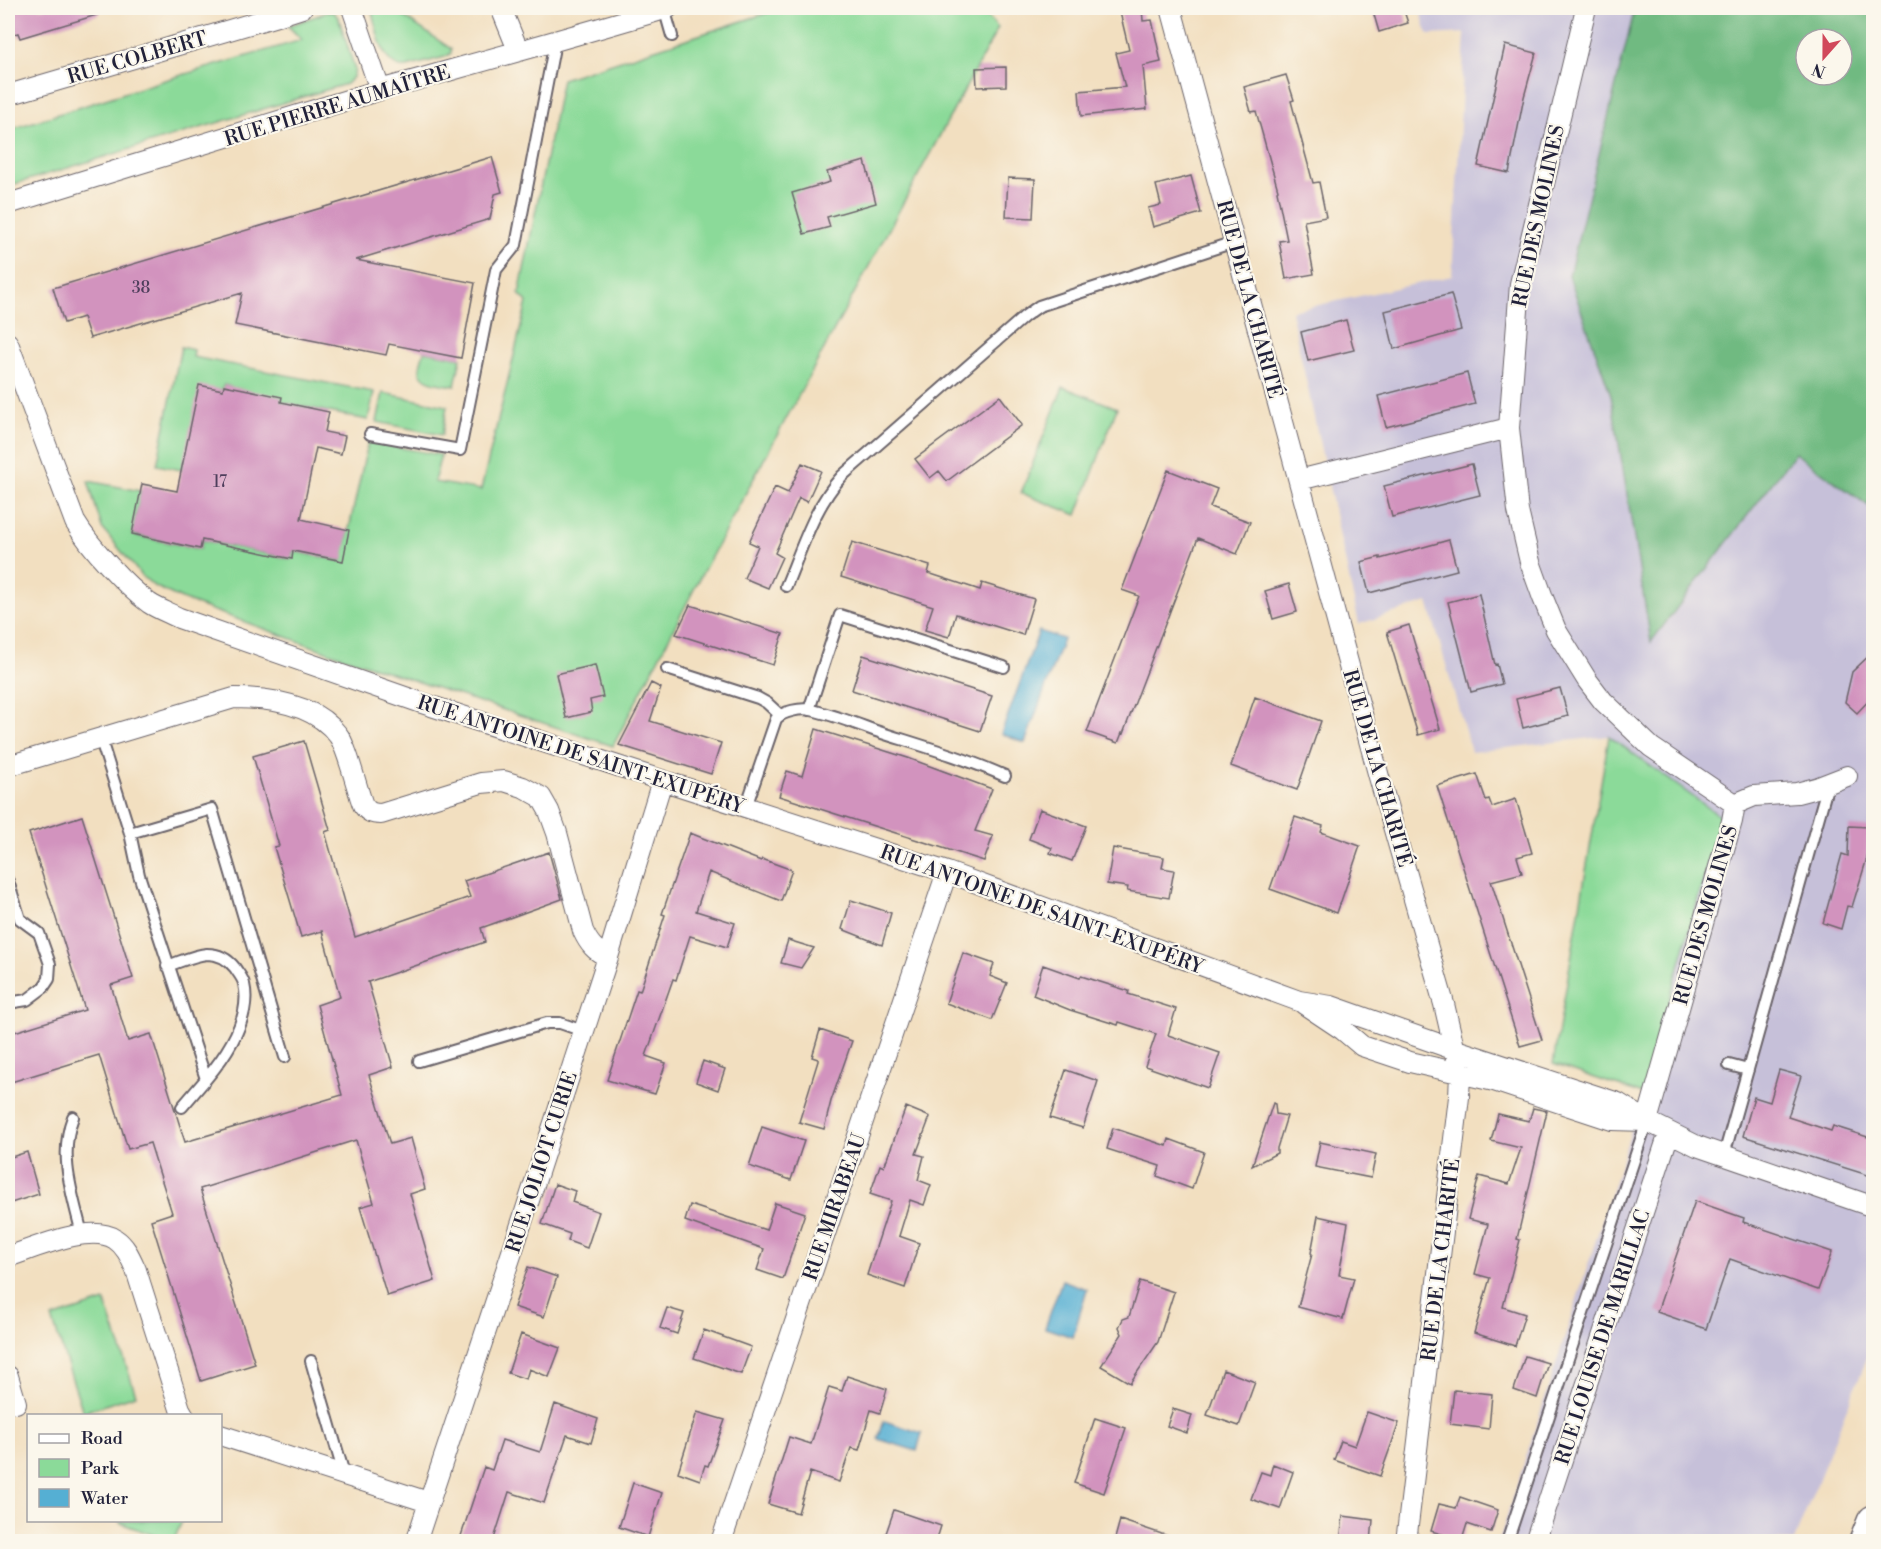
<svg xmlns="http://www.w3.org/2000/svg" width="1881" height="1549" font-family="'Libre Bodoni',serif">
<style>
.industrial{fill:#c6c0d9}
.green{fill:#8bda99;stroke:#567e6a;stroke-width:1.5}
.forest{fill:#70ba81;stroke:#496e5e;stroke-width:1.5;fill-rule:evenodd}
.water{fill:#55afd3;stroke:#3c6887;stroke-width:1.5}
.building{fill:#d293be}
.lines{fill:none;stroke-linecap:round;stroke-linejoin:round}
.service-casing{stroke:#6b646a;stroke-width:14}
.minor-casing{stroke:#6b646a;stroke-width:22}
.trunk-casing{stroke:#6b646a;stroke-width:36}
.service{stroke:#fff;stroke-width:10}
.minor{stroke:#fff;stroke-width:20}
.trunk{stroke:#fff;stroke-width:33}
.labels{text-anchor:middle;stroke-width:4.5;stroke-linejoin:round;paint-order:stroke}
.number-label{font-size:16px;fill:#4e3e5c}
.street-label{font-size:20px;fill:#22223b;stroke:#fbf7ec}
</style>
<rect width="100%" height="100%" fill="#fbf7ec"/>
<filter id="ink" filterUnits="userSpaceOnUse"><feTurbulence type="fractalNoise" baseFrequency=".0167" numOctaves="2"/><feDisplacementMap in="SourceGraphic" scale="12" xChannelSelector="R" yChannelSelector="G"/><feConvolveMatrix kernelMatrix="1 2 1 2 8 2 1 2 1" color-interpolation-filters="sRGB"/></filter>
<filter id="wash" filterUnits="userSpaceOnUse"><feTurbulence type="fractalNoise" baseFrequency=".008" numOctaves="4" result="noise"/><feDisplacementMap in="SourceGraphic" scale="24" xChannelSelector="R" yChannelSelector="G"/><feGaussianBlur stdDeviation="1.35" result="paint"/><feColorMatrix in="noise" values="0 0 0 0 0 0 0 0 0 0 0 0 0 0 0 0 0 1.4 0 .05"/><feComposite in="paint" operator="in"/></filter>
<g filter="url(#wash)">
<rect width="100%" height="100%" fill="#f2dfc0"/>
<path class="industrial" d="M1419,8H1635L1569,276L1611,395L1651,641L1795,453L1873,509V1343L1794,1541H1499L1643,1094L1721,817L1609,736L1471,752L1428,602L1359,624L1291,311L1452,276L1465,33L1428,35Z"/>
<path class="green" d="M374,8H391L451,49V53L445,57L407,67C382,71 377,29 372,12Z
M783,8H980L998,28L703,572L613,746L331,653L184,600L154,586L141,575L102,528L88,481L141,491L132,535L200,549L202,540L291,559L293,551L342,561L368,442L441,455L434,482L481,490L527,302L519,294L562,79Z
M330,11L335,13L339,19L355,70L353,77L346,84L8,186V130L165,80L302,40L288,26Z
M181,347L194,350L193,357L374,392L368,420L281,402L224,385L181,470L157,465Z
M424,351L461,358L455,386C445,384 422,384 420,371C419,365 423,357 424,351Z
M1063,387L1117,408L1077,515L1021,493Z
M383,393L447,406L442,435L377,422Z
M1609,736L1721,817L1643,1094L1553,1064Z
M105,1301L136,1395L83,1412L52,1318Z
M120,1521L182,1520V1521L173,1542L120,1523Z"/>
<path class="forest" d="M1635,8H1874L1873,509L1795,453L1651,642L1611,395L1569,276ZM1806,39H1842V75H1806Z"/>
<path class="water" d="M1039,631L1063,639L1025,743L1001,734Z
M1062,1280L1087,1289L1073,1337L1045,1328Z
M884,1421L922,1433L917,1451L878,1439Z"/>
<g id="blocks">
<path class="building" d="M8,8H100V14L20,38L18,33L8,36Z
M1119,8H1142L1143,21L1152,20L1161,62L1143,66L1147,109L1081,116L1079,91L1125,87L1116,53L1129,50Z
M1372,8H1403L1408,23L1379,32Z
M1505,45L1536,53L1524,97L1509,173L1478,166Z
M1006,67V86L977,87L976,68Z
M1286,75L1294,100L1291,101L1313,183L1319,182L1326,217L1304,221L1314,274L1286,279L1279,241L1287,240L1277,191L1278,190L1256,111L1251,112L1244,87Z
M492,157L502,192L495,194L490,219L356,260L475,283L461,358L389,344L386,355L235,325L242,293L90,338L83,317L64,323L53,288Z
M865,161L876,203L827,217L830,227L804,234L792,193L830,182L827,172Z
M1191,176L1201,213L1153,227L1148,208L1161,205L1156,185Z
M1008,178L1035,179L1033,218L1006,217Z
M1451,294L1461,330L1394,349L1385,311Z
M1346,320L1354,350L1308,361L1301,332Z
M1467,373L1475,404L1386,427L1378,396Z
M199,385L223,390L224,385L282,397L281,402L329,412L325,432L345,436L341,454L316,448L301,519L349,530L343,561L293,551L292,559L202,540L200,549L132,534L142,484L177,491Z
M1000,396L1022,425L947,481L939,471L930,478L915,459Z
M802,463L821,471L807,502L799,498L775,553L782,557L768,588L744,578L758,546L749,542L775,487L788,493Z
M1472,464L1480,495L1392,517L1384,486Z
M1168,470L1217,489L1210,507L1250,522L1237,554L1198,538L1123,734L1122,733L1118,743L1087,732L1139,596L1122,590Z
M1449,540L1457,570L1369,593L1361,562L1380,557V559Z
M852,542L930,566L928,573L980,590L982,583L1034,599L1023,635L956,614L949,637L925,630L933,606L841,577Z
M1289,584L1297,612L1273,619L1265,591Z
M1479,594L1495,665L1497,664L1502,684L1471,692L1448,602Z
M690,605L783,634L773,665L676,634Z
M1409,625L1440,729L1418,735L1387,632Z
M1874,651V695L1857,713L1845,702L1852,672Z
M863,655L992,696L980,731L852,690Z
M595,665L603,697L590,700L592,712L566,718L556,674Z
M651,683L661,688L650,721L721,743L711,774L619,745Z
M1560,688L1568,716L1523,728L1516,699Z
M1255,697L1321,721L1297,790L1231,766Z
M816,729L908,758L992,789L975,831L993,836L984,861L779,796L787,771L802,776Z
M304,741L330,830L325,832L355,937L470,897L464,881L549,852L562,899L481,928L485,942L368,982L393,1067L369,1075L390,1144L411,1138L425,1189L410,1194L435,1281L387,1296L360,1207L374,1203L356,1140L200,1189L255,1364L201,1381L151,1220L172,1213L150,1143L128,1149L99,1055L8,1083V1034L85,1010L29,833L82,816L133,978L111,985L128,1041L151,1034L185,1142L342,1095L317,1005L340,997L322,931L301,937L274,847L279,846L253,756Z
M1477,774L1486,800L1489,799L1492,807L1516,799L1532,853L1517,857L1522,873L1491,881L1542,1040L1520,1046L1437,786Z
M1040,809L1086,826L1072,861L1050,853L1052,848L1029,839Z
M1295,817L1323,826L1321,832L1360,846L1337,913L1270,889Z
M1849,826L1869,827L1867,858L1852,907L1847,906L1841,929L1823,923L1842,854L1848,856Z
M690,833L761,861L762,859L792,870L781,901L709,872L696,911L735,923L727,947L690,936L676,980L673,979L646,1056L666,1063L655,1094L607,1080L637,990L640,991L665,915L662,914Z
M1113,848L1164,857L1162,868L1174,870L1169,898L1127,891L1128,887L1107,884Z
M851,900L891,913L882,945L842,929Z
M788,940L814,948L801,968L781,963Z
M963,953L994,964L990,976L1007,983L992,1020L946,1003Z
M1043,965L1080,978L1081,976L1129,991L1128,994L1176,1009L1168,1035L1220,1053L1208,1088L1145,1066L1156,1034L1119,1022L1118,1025L1070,1010L1033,995Z
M820,1030L852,1041L831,1101L824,1129L799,1122L818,1061V1059L812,1057Z
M703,1061L725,1069L718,1090L696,1082Z
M1066,1070L1098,1081L1083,1128L1050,1118Z
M1779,1070L1801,1076L1788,1117L1831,1131L1833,1126L1874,1139V1177L1743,1136L1754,1097L1770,1102Z
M1273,1103L1275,1104L1276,1114L1287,1116L1277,1148V1153L1252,1166Z
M906,1107L930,1117L916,1154L924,1156L918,1180L931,1185L924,1205L910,1200L899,1236L919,1243L905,1288L867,1275L891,1201L870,1194L880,1165L884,1167Z
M1533,1108L1547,1111L1517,1239L1520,1240L1503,1307L1525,1314L1515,1346L1474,1333L1490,1278L1475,1274L1488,1224L1468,1219L1479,1176L1509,1184L1521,1148L1491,1141L1498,1114L1529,1121Z
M762,1127L804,1141L791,1180L749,1166Z
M1113,1128L1167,1146L1169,1139L1204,1152L1192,1189L1157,1176L1160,1166L1107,1149Z
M1320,1142L1376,1154L1371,1178L1315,1167Z
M27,1152L39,1194L8,1204V1158Z
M555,1184L575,1191L572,1202L599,1212L587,1248L568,1241L570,1234L542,1224Z
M1695,1201L1744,1218L1743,1222L1832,1252L1818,1290L1730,1259L1706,1329L1657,1312Z
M775,1203L805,1213L783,1279L757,1270L764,1249L685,1221L690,1205L766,1230Z
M1318,1216L1348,1223L1339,1275L1354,1278L1343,1319L1298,1307L1312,1254L1311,1253Z
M528,1267L557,1277L544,1317L514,1307Z
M1140,1281L1174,1292L1158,1342L1130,1383L1101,1366L1122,1334L1119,1327L1123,1319L1129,1317Z
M667,1308L684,1313L677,1334L660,1328Z
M704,1330L751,1347L741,1374L694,1358Z
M521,1334L560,1348L549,1377L529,1369L526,1379L508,1373Z
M1525,1356L1548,1363L1537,1398L1514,1390Z
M1223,1370L1255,1382L1239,1426L1207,1415Z
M847,1376L887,1389L880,1413L871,1410L859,1450L851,1448L839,1482L810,1472L798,1513L768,1504L789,1437L811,1444L829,1387L842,1391Z
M1454,1390L1492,1394L1489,1429L1450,1424Z
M555,1404L598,1419L591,1443L567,1435L544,1503L509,1492L493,1542H459L484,1467L492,1470L502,1440L540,1452Z
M1173,1409L1192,1415L1187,1433L1167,1426Z
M697,1412L725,1420L708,1466L705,1465L700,1480L678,1472Z
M1367,1412L1399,1423L1380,1476L1334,1460L1341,1441L1355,1446Z
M1095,1418L1126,1428L1104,1493L1074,1483Z
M1273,1464L1293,1472L1280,1509L1251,1499L1261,1472L1270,1475Z
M633,1483L662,1493L648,1537L619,1527Z
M1460,1497L1498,1510L1491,1532L1467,1524L1462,1540L1431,1531L1439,1504L1456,1508Z
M894,1510L941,1526L936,1542H883Z
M1343,1516L1373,1520L1371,1542H1340Z
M1120,1520L1174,1538V1542H1114Z"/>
</g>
</g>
<g filter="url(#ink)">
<use href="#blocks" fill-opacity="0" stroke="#6b646a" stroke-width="1.5"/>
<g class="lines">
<g class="service-casing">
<path id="service" d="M664,8L672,36
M370,434L460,450L496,270L516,245L555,42
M786,586C802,548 814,507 842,476L1025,316L1039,306L1234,242
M667,669L758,698L767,703L780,715
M809,710L840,615L1004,667
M100,737L130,833L139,875L206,1079L182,1107
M746,807L776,719C783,711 801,708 811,710C835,715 859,725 882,733C923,746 965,758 1005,776
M130,833L212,809L285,1057
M8,881L20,919L39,933L50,964L49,979L43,988L27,1000L8,1003
M167,966C180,962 194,955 207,954C219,954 228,959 235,968C238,973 243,978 244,984C252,1018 227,1054 206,1079
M419,1061L547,1023H560L583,1031
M1729,1065L1748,1070
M73,1117C58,1156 73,1196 82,1234
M1724,1155L1828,784
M311,1361L344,1474
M1507,1542L1647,1121"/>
</g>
<g class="minor-casing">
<path id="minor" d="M352,8L380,90
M501,8L518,50
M1171,8L1379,777L1444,1004L1460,1073L1459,1097L1406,1542
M1586,8L1520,284L1509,428L1518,511L1530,562L1543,598L1556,630L1587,680L1603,701L1651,747L1735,804
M8,95L277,16L302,8
M8,204C132,166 256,127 380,90C476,63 572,37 668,8
M8,343L75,522C90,547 126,586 149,603C158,609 169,613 179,618L422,703L947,872L1299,1001L1331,1006L1456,1050L1618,1103L1647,1121L1697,1146L1874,1207
M1299,480L1509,428
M8,766L234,698C269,698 315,704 338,735C347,746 357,790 363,805C368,812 372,814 381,814L481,783L504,781L523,787L541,797L549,811L557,833L583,931C589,944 595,951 608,957
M1735,804L1754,796L1797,793L1816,788L1847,776
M1304,1004L1343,1030L1362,1046L1410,1062L1494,1081L1612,1120L1646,1121
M1647,1121L1732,821L1735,804
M8,1257C35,1248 90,1223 115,1239C126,1246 131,1259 136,1270L180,1409L184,1416
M8,1376L16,1403
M220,1435L428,1502
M416,1542L516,1240L608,957L662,781
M721,1542L947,872
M1535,1542L1669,1133"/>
</g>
<g class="trunk-casing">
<path id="trunk" d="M1866,1542L1874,1522"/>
</g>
<use href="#service" class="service"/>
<use href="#minor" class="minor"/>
<use href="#trunk" class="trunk"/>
</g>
</g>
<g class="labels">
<g class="number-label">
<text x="141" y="293">38</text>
<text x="220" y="487">17</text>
</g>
<g class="street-label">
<text transform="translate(137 57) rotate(-16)" y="7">RUE COLBERT</text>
<text transform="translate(337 105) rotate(-17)" y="7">RUE PIERRE AUMAÎTRE</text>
<text transform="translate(1538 216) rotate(-78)" y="7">RUE DES MOLINES</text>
<text transform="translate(1250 299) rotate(75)" y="7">RUE DE LA CHARITÉ</text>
<text transform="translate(581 754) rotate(18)" y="7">RUE ANTOINE DE SAINT-EXUPÉRY</text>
<text transform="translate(1378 768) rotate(74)" y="7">RUE DE LA CHARITÉ</text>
<text transform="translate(1042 909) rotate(20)" y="7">RUE ANTOINE DE SAINT-EXUPÉRY</text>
<text transform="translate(1705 915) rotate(-74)" y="7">RUE DES MOLINES</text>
<text transform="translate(541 1162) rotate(-72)" y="7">RUE JOLIOT CURIE</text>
<text transform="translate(834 1207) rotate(-71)" y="7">RUE MIRABEAU</text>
<text transform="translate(1440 1260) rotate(-83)" y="7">RUE DE LA CHARITÉ</text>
<text transform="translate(1602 1337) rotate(-72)" y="7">RUE LOUISE DE MARILLAC</text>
</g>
</g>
<rect width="1881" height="1549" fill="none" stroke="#fbf7ec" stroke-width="30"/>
<rect x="27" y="1414" width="195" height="108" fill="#fbf7ec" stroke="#a4a2a5" stroke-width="1.5"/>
<rect x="39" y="1434" width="30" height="9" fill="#ffffff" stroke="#a4a2a5" stroke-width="1.5"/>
<text x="81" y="1444" font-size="18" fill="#22223b">Road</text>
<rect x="39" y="1459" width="30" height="18" fill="#8bda99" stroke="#a4a2a5" stroke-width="1.5"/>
<text x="81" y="1474" font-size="18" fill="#22223b">Park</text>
<rect x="39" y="1489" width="30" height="18" fill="#55afd3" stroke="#a4a2a5" stroke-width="1.5"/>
<text x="81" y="1504" font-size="18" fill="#22223b">Water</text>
<g transform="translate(1824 57) rotate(201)"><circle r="28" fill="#fbf7ec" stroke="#a4a2a5" stroke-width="1.5"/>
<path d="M0-4.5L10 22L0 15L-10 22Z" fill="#d1495b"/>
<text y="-9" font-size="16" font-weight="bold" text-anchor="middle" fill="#22223b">N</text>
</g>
</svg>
